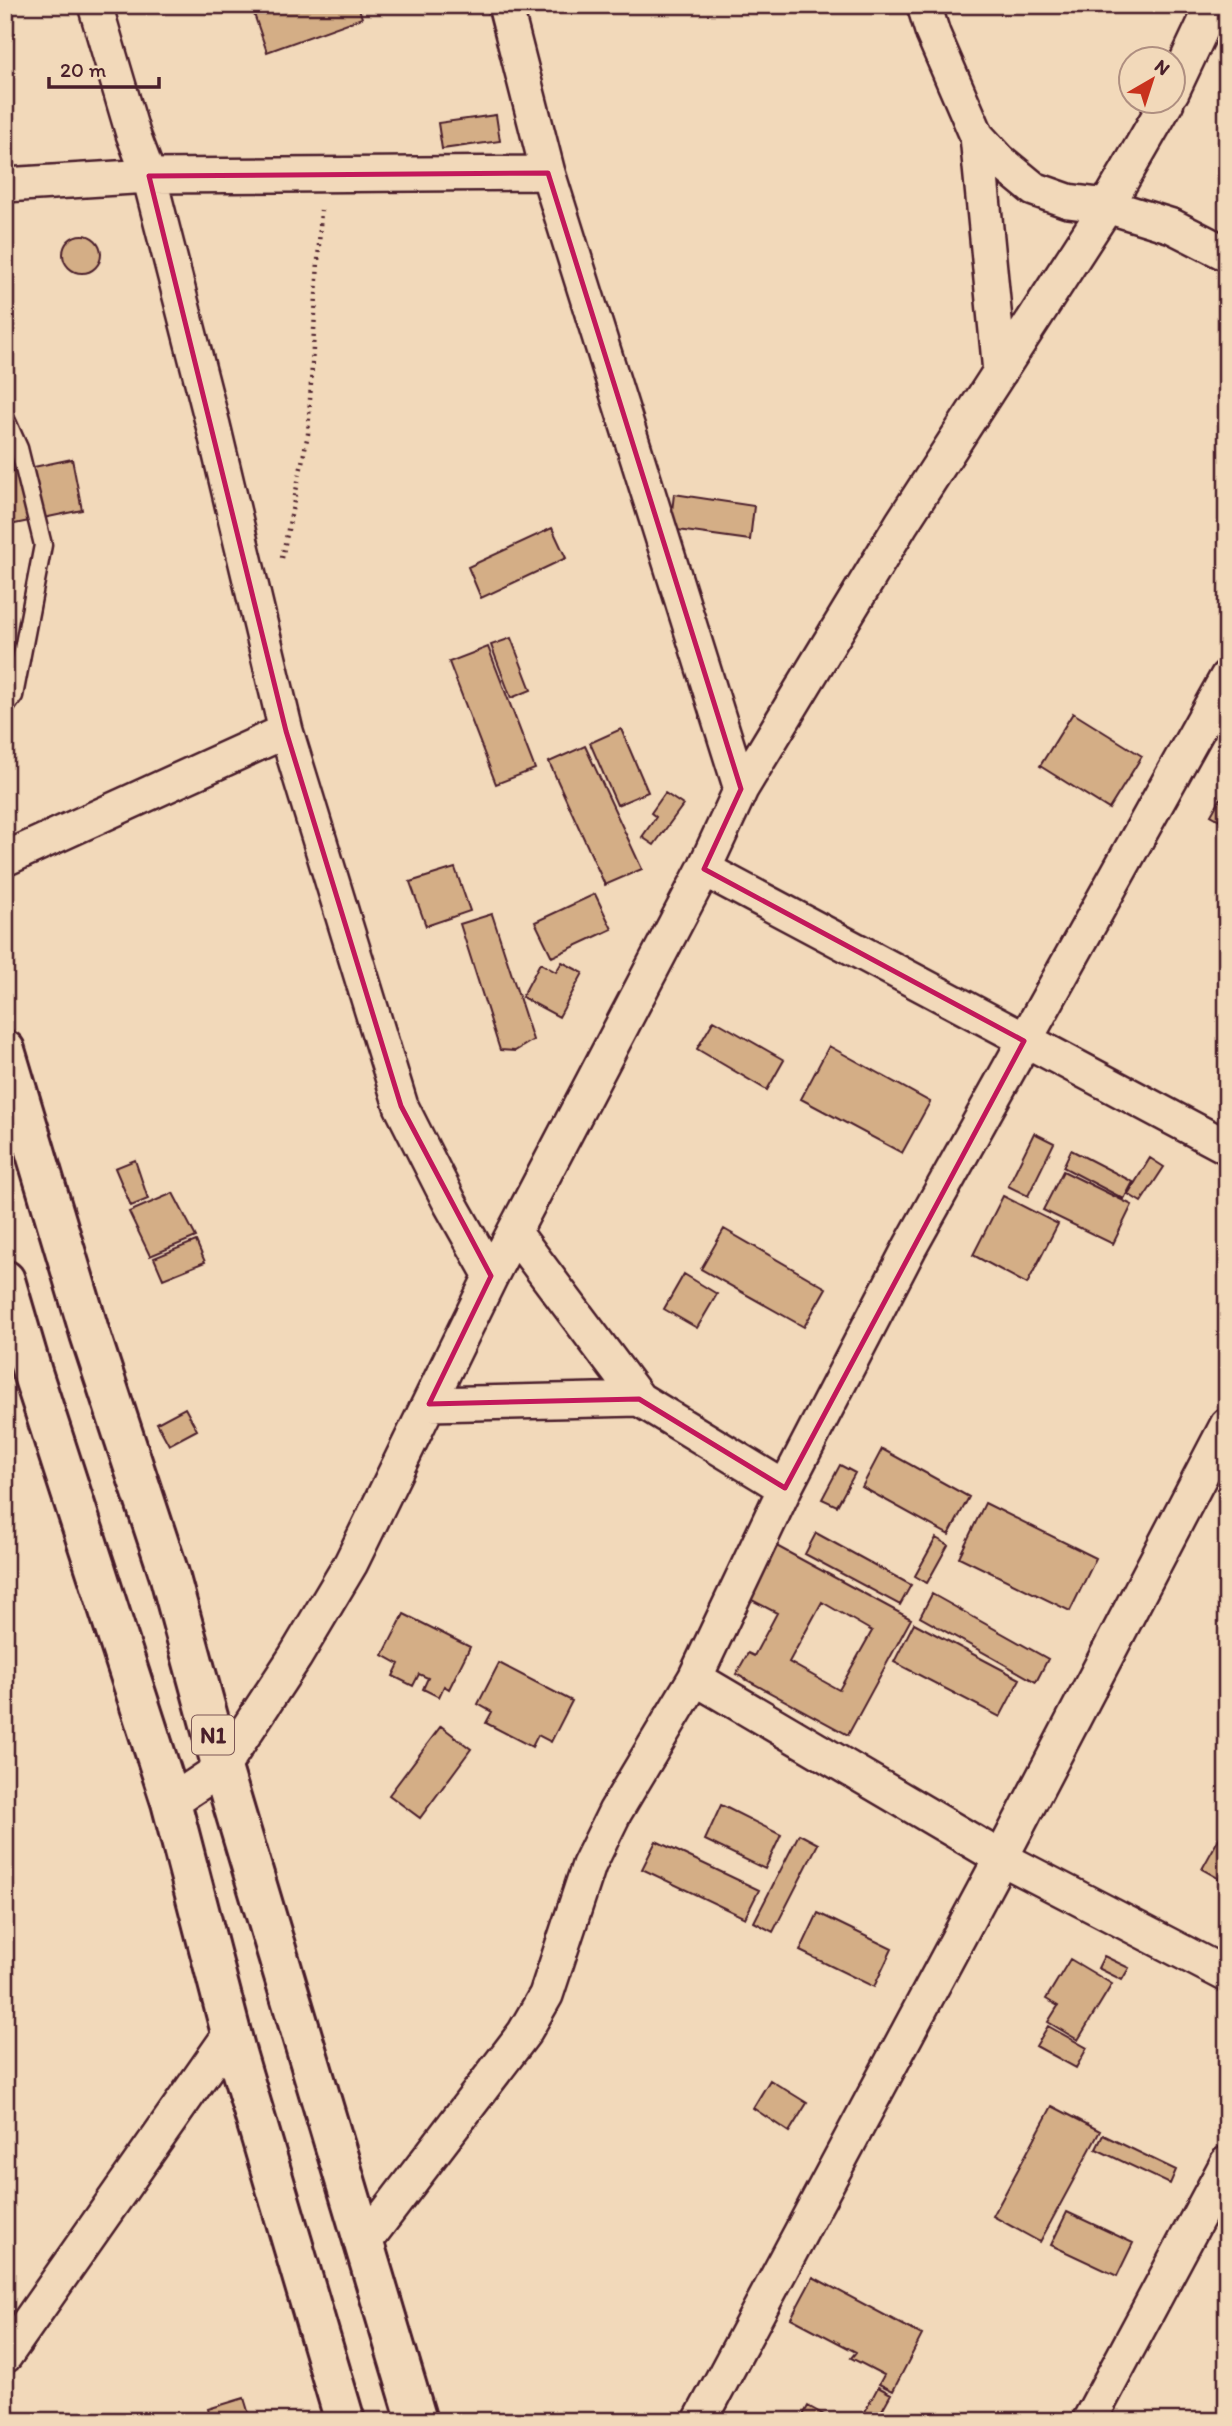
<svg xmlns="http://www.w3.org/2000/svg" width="1232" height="2426" font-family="Itim,sans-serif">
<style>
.building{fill:#d4ae86;stroke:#4a1f2b;stroke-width:2;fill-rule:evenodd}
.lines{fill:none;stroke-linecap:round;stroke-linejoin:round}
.lane-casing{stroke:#4a1f2b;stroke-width:21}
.street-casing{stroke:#4a1f2b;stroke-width:38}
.highway-casing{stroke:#4a1f2b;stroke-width:44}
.path{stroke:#4a1f2b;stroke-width:4.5;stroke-dasharray:2 5;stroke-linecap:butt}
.lane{stroke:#f2d9ba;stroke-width:16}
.street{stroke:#f2d9ba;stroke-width:33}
.highway{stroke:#f2d9ba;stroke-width:38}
.marked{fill:none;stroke:#c2185b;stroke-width:5;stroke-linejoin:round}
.labels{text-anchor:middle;stroke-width:5;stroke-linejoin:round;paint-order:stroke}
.shield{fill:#f2d9ba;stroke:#7c5756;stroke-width:2}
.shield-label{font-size:23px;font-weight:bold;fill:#4a1f2b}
</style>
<rect width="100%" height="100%" fill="#f2d9ba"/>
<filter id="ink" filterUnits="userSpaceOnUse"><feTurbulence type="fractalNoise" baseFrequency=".0143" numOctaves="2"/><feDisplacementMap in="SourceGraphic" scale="14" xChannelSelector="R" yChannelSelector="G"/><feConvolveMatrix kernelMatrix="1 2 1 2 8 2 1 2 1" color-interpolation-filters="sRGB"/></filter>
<g filter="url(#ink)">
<path class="building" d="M259,5H358L362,18L267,52L252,8Z
M496,115L500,141L442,149L438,123Z
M63 254a19 19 0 1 1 38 0a19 19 0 1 1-38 0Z
M72,459L82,510L5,526V473Z
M674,494L754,506L750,540L670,529Z
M552,528L566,558L481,598L468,567Z
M511,638L531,690L511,698L491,645Z
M488,647L535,769L496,784L449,662Z
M1073,713L1142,756L1109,809L1040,766Z
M621,729L648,792L617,805L590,743Z
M585,746L642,869L605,885L549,762Z
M1227,787V824L1211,815Z
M665,793L683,805L654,845L642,837L656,817L651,813Z
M455,868L470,911L426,926L410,882Z
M595,894L612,929L552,957L535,922Z
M492,914L533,1040L515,1051L500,1050L460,924Z
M562,962L583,973L559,1017L522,997L540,963L556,972Z
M714,1020L784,1060L767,1090L697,1049Z
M829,1046L930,1102L902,1153L801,1099Z
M1034,1133L1054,1143L1028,1196L1008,1186Z
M1071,1150L1133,1182L1124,1199L1063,1167Z
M1150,1158L1164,1167L1141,1202L1128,1194Z
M135,1160L148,1199L131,1206L115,1168Z
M1063,1171L1132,1205L1113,1244L1043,1210Z
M173,1193L196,1237L150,1256L129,1212Z
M1003,1196L1058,1224L1027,1284L973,1255Z
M724,1229L826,1288L804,1327L701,1269Z
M196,1241L205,1262L163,1279L154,1258Z
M684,1274L717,1294L697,1328L664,1309Z
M185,1408L197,1430L169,1445L157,1423Z
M882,1449L969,1497L949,1535L862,1487Z
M840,1465L855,1473L837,1506L822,1499Z
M985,1503L1096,1558L1070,1611L959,1557Z
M816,1533L911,1585L900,1605L805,1554Z
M936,1538L948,1545L927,1583L915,1576Z
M771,1543L911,1619L848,1735L736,1674L748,1653L754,1656L777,1613L742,1595ZM822,1602L872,1631L839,1690L789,1662Z
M932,1594L1048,1659L1036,1682L920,1617Z
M404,1614L470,1647L449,1689L444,1686L439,1697L423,1689L428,1678L419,1674L413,1686L393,1676L399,1664L383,1655Z
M914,1623L1020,1679L1000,1717L894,1662Z
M499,1663L572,1701L551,1742L538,1735L532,1747L486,1723L492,1712L478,1704Z
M441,1726L471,1749L420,1818L389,1795Z
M721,1805L781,1835L765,1869L705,1840Z
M1227,1824V1883L1202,1869Z
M799,1834L818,1844L773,1932L754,1922Z
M656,1841L759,1890L745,1918L642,1869Z
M818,1913L892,1949L874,1987L800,1951Z
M1104,1956L1129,1968L1122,1980L1098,1968Z
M1070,1959L1112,1984L1078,2040L1048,2022L1058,2006L1046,1999Z
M1048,2026L1087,2048L1076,2068L1036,2046Z
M770,2080L807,2103L789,2132L753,2108Z
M1052,2106L1100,2131L1040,2242L993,2216Z
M1103,2135L1176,2170L1170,2184L1096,2149Z
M1067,2212L1133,2243L1117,2276L1051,2245Z
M813,2277L922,2335L893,2391L879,2384L884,2375L851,2358L856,2352L791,2318Z
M878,2387L891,2394L876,2421H860Z
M244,2398L251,2421H211L208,2409Z
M808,2406L835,2421H800Z"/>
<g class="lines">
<g class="lane-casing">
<path id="lane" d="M5,417L19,448L43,545L14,696L5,708"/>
</g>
<g class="street-casing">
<path id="street" d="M95,5L133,134L149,176L213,425L286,731L401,1106L450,1203L491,1276
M505,5L548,173L741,789
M924,5L933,34L977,136L1000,161L1034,189L1068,201L1107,206L1172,226L1227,254
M1172,92L1213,5
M977,136L1000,372
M5,185L149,176L548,173
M5,859L286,731
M704,869L1227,1147
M514,1232L639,1399L785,1488
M429,1404L639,1399
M695,1678L1001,1858L1227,1975
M171,1802L222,1768L295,1657L351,1563L491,1276L704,869L741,789L902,523L1107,206L1167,102
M364,2243L524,2033L546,1995L589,1865L615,1812L695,1678L785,1488L910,1247L1227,677
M5,2356L231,2033
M700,2421L1001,1858L1227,1425
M1089,2421L1227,2163"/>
</g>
<g class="highway-casing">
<path id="highway" d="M5,1050L90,1334L169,1574L222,1768L417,2421
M5,1280L32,1372L171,1802L237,2056L345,2421"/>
</g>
<path class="path" d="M282,558L308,434L321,210"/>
<use href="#lane" class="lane"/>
<use href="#street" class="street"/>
<use href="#highway" class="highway"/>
</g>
</g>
<path class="marked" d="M548,173L741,789L704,869L1024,1041L785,1488L639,1399L429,1404L491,1276L401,1106L286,731L149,176Z"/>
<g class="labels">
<rect class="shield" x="192" y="1715.5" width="42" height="39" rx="5"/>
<g class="shield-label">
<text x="213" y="1743">N1</text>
</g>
</g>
<rect width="1232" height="2426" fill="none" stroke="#f2d9ba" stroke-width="28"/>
<rect x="14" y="14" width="1204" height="2398" fill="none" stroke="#4a1f2b" stroke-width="2.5" filter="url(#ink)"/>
<g transform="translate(1152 80) rotate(39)"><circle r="33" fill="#f2d9ba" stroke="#af8f81" stroke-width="2"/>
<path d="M0-5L12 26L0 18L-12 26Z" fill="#c8321e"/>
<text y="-10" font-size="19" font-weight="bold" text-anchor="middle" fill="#4a1f2b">N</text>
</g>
<path d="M49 77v10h110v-10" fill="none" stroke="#4a1f2b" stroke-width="3.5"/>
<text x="60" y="77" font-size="21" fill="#4a1f2b" stroke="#f2d9ba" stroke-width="5" paint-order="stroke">20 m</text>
</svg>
